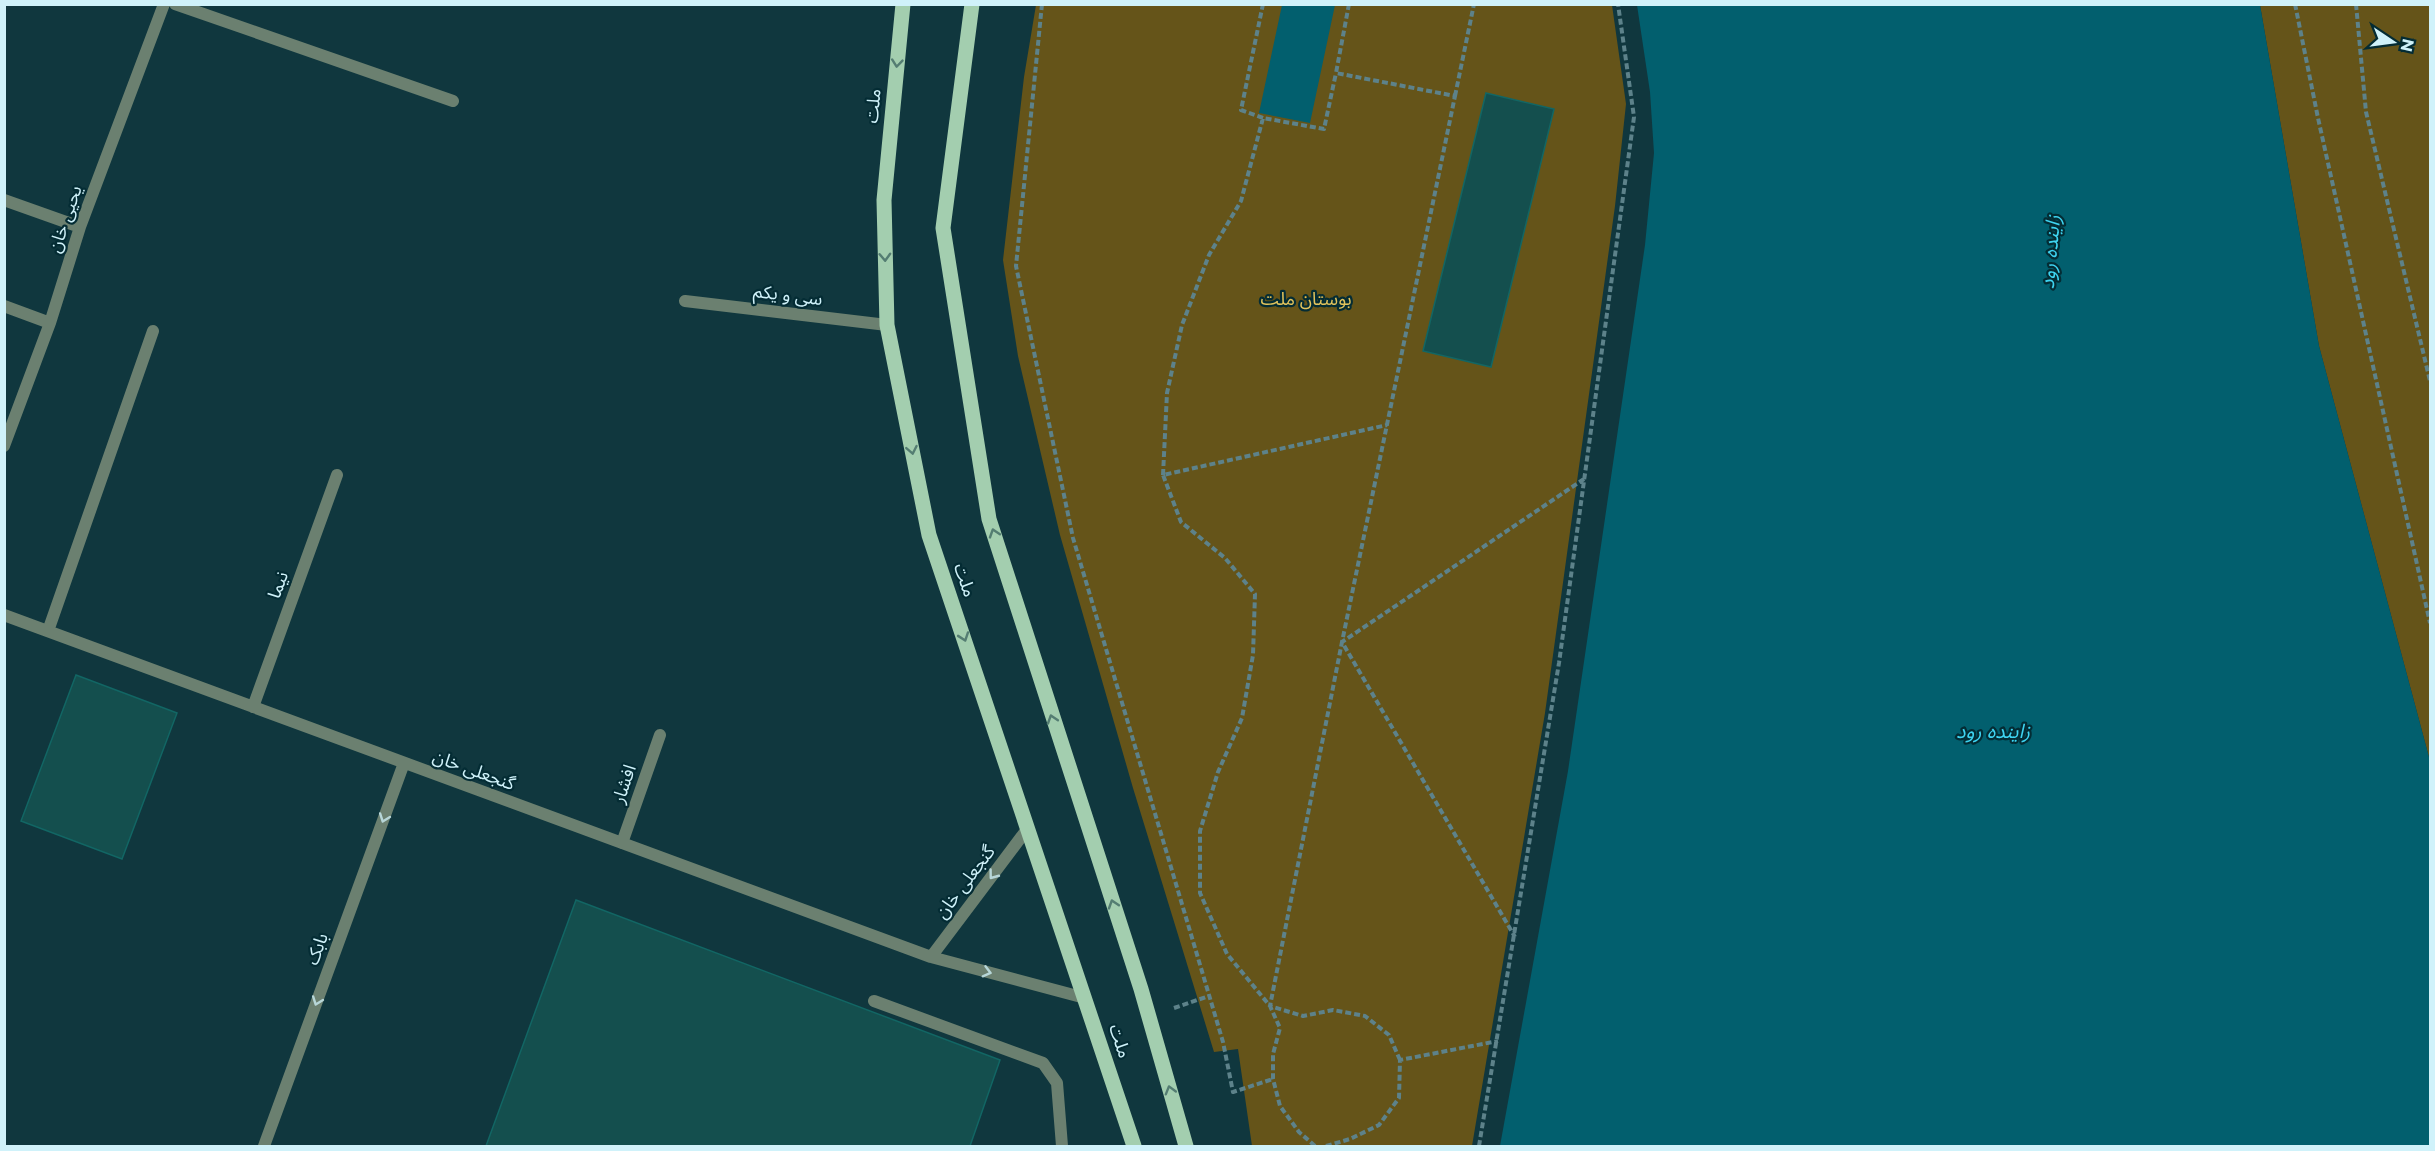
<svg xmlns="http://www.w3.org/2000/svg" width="2435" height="1151" font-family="Montserrat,'Noto Sans Arabic',sans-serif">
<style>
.green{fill:#655419}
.water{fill:#025f6e}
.building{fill:#144f4e;stroke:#126664;stroke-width:1.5}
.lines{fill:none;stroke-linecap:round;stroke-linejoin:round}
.path{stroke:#5d828a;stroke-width:4;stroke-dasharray:6 3;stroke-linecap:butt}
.lane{stroke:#6b8070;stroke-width:12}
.street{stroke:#6b8070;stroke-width:12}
.primary{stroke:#a3ceaf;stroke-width:15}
.oneway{stroke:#547d72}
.oneway2{stroke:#b7d6d8}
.labels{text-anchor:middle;stroke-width:4.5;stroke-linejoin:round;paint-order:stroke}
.street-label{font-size:18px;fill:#d0f2fa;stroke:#042c34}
.park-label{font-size:18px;fill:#e1c35c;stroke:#042c34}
.water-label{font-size:20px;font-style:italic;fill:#3ed4f1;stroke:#042c34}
</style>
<rect width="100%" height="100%" fill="#10373e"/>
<path class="green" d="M1036,5H1612L1626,104L1615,206L1545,713L1472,1146H1252L1238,1049L1214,1052L1133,788L1060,535L1018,356L1003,260L1024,77Z
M2260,5H2430V761L2319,346Z"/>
<path class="water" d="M1282,5H1335L1310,123L1259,113Z
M1637,5H2260L2319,346L2430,761V1146H1500L1568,771L1645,245L1654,153L1650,92Z"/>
<path class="building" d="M1486,93L1554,109L1491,367L1423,351Z
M76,675L177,713L122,859L21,821Z
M576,900L1000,1060L970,1146H486Z"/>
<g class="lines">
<path class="path" d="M1042,4L1016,266L1073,538L1223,1042L1233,1092L1273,1079
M1349,4L1336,73L1455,96L1342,642L1584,479
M2295,4L2318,118L2430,623
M2356,4L2366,112L2430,381
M1455,96L1474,4
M1263,118L1241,110L1263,4
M1163,475L1167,393L1182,325L1209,255L1241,201L1263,118L1324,129L1336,73
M1174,1008L1209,996
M1400,1060L1389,1035L1365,1016L1333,1010L1303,1016L1270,1006L1342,642L1515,937
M1315,1146L1299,1132L1280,1106L1273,1079V1054L1280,1028L1270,1006L1227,954L1200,893V831L1218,772L1242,718L1253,655L1255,594L1225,558L1181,522L1163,475L1387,425
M1326,1146L1350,1139L1379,1125L1399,1098L1400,1060L1498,1041
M1479,1146L1559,663L1634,117L1618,4"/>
<path class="lane" d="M874,1001L1043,1063L1057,1083L1062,1146"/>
<path class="street" d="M175,4L453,101
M4,200L80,227
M685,301L887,325
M4,306L50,323
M4,446L50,323L80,227L164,4
M4,615L931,957L1085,998
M48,631L153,331
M253,707L337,475
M622,843L660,735
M931,957L1028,828
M264,1146L404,763"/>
<path class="primary" d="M903,4L884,200L887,325L929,535L1134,1146
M972,4L943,228L989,519L1141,989L1186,1146"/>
</g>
<defs><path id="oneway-chevron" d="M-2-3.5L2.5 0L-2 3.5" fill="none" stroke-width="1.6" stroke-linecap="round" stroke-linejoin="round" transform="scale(1.5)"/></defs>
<g class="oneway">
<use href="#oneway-chevron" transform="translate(897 63) rotate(96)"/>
<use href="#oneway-chevron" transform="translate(885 257) rotate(88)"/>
<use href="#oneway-chevron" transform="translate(912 450) rotate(79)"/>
<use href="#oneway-chevron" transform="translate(994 533) rotate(-108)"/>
<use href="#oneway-chevron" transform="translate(964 637) rotate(71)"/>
<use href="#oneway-chevron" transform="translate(1052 719) rotate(-108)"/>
<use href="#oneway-chevron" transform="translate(1113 904) rotate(-108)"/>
<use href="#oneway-chevron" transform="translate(1170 1090) rotate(-106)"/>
</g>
<g class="oneway2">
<use href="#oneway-chevron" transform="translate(384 818) rotate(110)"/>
<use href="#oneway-chevron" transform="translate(993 875) rotate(127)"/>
<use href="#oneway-chevron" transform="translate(987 972) rotate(15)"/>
<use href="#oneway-chevron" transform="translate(317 1001) rotate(110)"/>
</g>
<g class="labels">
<g class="street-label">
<text transform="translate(873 106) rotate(-84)" y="6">ملت</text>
<text transform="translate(65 219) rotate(-71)" y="6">یحیی خان</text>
<text transform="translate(788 295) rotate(7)" y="6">سی و یکم</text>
<text transform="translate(965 580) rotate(71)" y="6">ملت</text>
<text transform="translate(278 585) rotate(-70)" y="6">نیما</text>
<text transform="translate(474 770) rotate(20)" y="6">گنجعلی خان</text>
<text transform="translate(624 784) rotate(-71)" y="6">افشار</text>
<text transform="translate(965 882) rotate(-53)" y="6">گنجعلی خان</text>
<text transform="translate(317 949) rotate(-70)" y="6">بابک</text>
<text transform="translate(1120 1041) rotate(72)" y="6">ملت</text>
</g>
<g class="park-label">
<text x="1306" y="305">بوستان ملت</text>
</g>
<g class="water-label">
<text transform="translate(2050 252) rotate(-85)" y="7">زاینده رود</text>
<text x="1993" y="738">زاینده رود</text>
</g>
</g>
<rect width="2435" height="1151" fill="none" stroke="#d0f2fa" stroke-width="12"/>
<g transform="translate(2393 42) rotate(103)" stroke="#042c34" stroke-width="4.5" paint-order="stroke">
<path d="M0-4.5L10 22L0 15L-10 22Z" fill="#d0f2fa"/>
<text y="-9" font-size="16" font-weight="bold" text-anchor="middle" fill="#d0f2fa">N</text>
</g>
</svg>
